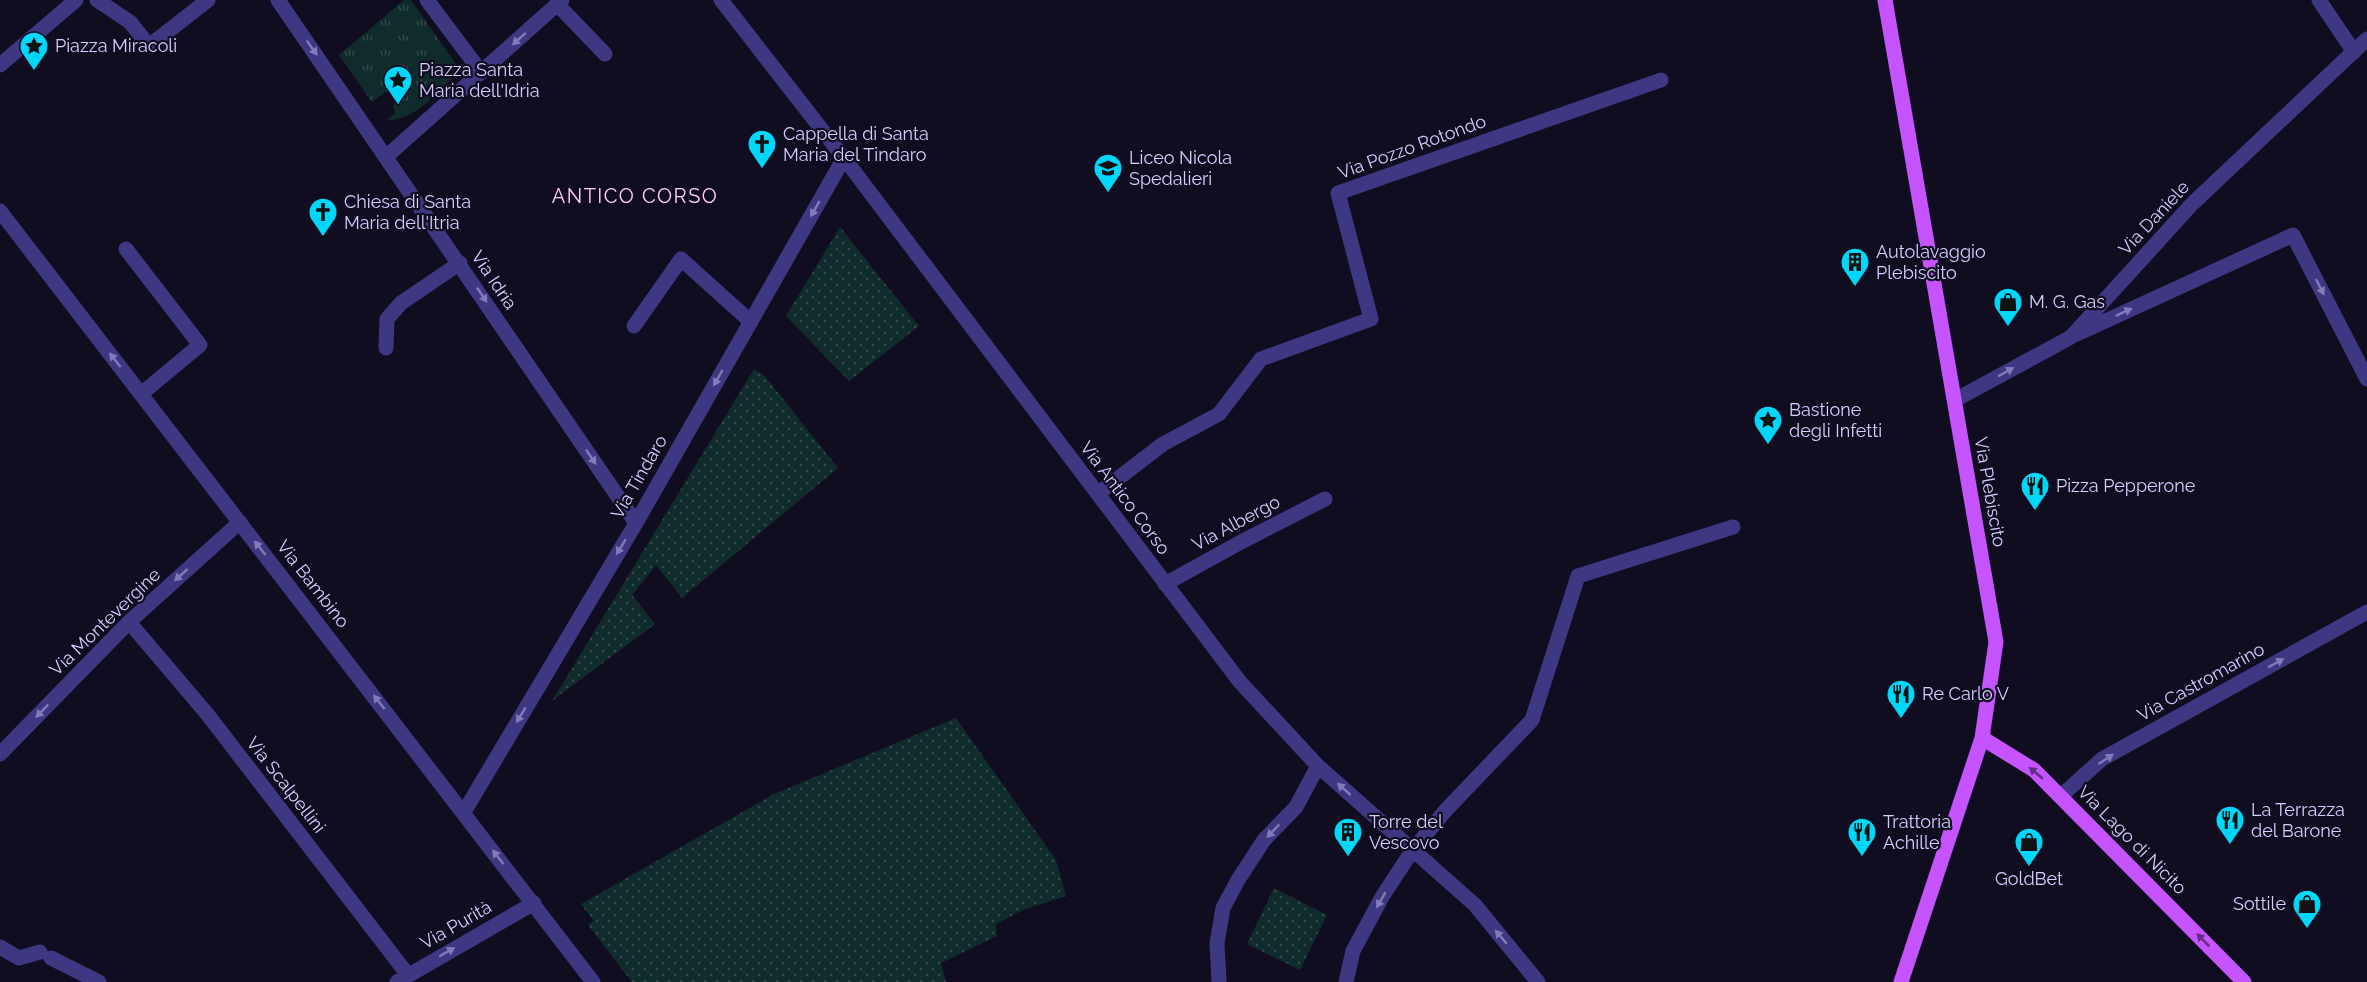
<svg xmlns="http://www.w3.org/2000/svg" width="2367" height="982" font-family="Raleway,sans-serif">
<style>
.grass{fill:url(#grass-dots)}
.park{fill:url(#park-tufts)}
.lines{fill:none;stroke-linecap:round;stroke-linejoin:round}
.minor{stroke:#3d3881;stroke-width:15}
.major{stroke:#c554ff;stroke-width:15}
.oneway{fill:#817bba}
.oneway2{fill:#622d85}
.labels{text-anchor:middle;stroke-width:4.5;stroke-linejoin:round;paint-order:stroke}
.poi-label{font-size:18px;fill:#d5cdff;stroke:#110d21;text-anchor:start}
.street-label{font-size:18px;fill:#d5cdff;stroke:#110d21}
.neighbourhood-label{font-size:20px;letter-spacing:1.5px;fill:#ffcfec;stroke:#110d21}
</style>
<defs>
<pattern id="grass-dots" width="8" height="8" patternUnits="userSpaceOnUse" patternTransform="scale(1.5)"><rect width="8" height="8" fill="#102b2b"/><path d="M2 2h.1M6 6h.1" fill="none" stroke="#32494b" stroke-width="1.8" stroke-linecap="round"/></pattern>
<pattern id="park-tufts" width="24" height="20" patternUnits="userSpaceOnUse" patternTransform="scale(1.5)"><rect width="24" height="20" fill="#102b2b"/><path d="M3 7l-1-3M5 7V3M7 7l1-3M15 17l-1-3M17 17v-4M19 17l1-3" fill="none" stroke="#32494b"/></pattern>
</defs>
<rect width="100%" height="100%" fill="#110d21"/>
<path class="grass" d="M840,227L919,326L849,381L786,316Z
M754,369L764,375L838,468L682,598L656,565L632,595L655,624L552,701Z
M956,718L1056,860L1066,896L1023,910L996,924L997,936L941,963L946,982H632L588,925L594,921L581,904L774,794Z
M1274,888L1327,915L1300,970L1247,944Z"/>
<path class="park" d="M404,0H411L458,67L457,74C437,92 415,121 387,120L395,113L393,106L399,95L394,86L372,102L339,55Z"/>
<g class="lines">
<path class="minor" d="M97,0L130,22L149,46L208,0
M278,0L636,523
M427,0L481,72
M721,0L844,158L1240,682L1318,766L1475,905L1538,982
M2319,0L2354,52
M557,4L605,54
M0,65L76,0
M387,156L562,0
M0,211L593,982
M126,249L200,345L141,394
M634,326L681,259L751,322
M2077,334L2293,235L2367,379
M386,348L387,319L401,303L460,263
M1955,400L2071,337L2192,204L2367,39
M1099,493L1163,444L1219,414L1261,359L1371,319L1338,193L1661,80
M1165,584L1241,542L1325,499
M129,622L208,715L408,975
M0,754L129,622L240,522
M2061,796L2102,759L2367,612
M464,812L636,523L844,158
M0,947L19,958L40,952
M51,958L99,982
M397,982L534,903
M1219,982L1217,943L1223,908L1238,880L1264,840L1296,807L1318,766
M1346,982L1353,951L1382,897L1412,851L1445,811L1532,720L1578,576L1733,527"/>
<path class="major" d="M1885,0L1996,642L1982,738L1901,982
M1982,738L2034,770L2244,982"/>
</g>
<defs><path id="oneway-solid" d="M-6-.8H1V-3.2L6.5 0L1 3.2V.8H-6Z" transform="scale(1.5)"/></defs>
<g class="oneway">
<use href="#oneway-solid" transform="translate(519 39) rotate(138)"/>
<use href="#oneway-solid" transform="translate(312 48) rotate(55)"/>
<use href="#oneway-solid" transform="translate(815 209) rotate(120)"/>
<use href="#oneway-solid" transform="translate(2320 287) rotate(63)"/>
<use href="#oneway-solid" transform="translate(482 295) rotate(56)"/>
<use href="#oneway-solid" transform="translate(2124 312) rotate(-25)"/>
<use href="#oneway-solid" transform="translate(115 360) rotate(-128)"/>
<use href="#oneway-solid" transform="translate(2006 372) rotate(-29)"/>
<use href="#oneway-solid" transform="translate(718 378) rotate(120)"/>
<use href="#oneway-solid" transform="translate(591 457) rotate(56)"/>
<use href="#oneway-solid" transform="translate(621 547) rotate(121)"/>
<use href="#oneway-solid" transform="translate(260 548) rotate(-128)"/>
<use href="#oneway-solid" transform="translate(181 575) rotate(138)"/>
<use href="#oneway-solid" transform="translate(2276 663) rotate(-29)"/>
<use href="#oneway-solid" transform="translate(379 702) rotate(-128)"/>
<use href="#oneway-solid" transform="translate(42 711) rotate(134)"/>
<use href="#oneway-solid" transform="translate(521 715) rotate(121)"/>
<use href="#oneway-solid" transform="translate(2106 759) rotate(-33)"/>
<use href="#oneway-solid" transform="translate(1344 789) rotate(-138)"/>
<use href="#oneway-solid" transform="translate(1273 831) rotate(134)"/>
<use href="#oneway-solid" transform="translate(498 857) rotate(-128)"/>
<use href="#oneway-solid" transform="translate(1381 900) rotate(120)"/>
<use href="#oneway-solid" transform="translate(1501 937) rotate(-130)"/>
<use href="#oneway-solid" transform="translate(447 952) rotate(-30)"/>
</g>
<g class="oneway2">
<use href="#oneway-solid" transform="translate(2036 773) rotate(-140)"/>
<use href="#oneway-solid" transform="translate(2203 940) rotate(-135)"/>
</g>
<defs>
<g id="sight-pin" transform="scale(1.5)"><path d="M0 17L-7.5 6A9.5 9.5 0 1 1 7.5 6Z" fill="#00d7f8" stroke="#110d21"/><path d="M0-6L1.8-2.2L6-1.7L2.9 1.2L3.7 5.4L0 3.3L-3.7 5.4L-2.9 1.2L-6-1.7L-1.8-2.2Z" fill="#111"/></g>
<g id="church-pin" transform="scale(1.5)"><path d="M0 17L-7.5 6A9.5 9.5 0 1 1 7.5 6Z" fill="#00d7f8" stroke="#110d21"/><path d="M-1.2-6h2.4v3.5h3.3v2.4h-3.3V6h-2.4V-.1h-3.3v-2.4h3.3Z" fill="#111"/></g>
<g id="school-pin" transform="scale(1.5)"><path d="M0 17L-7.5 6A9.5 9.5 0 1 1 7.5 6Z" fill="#00d7f8" stroke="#110d21"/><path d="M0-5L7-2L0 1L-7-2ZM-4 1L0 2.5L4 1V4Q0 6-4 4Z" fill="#111"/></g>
<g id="building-pin" transform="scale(1.5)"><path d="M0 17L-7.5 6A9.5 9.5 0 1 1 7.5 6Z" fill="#00d7f8" stroke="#110d21"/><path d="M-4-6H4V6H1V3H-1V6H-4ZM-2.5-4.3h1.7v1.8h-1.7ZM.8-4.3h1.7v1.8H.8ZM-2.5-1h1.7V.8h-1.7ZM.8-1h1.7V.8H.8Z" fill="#111"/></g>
<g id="shop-pin" transform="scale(1.5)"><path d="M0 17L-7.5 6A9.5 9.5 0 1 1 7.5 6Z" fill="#00d7f8" stroke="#110d21"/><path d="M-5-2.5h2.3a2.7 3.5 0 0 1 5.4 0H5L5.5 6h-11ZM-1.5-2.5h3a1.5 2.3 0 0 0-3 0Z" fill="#111"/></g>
<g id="restaurant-pin" transform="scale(1.5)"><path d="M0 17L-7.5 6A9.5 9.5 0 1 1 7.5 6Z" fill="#00d7f8" stroke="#110d21"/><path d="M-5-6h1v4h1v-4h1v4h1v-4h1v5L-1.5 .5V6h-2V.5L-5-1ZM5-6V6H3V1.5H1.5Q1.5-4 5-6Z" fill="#111"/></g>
</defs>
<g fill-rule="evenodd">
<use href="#sight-pin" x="34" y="46"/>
<use href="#sight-pin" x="398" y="80"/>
<use href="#church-pin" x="762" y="144"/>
<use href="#school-pin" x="1108" y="168"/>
<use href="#church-pin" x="323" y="212"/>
<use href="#building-pin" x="1855" y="262"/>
<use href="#shop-pin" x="2008" y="302"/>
<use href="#sight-pin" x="1768" y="420"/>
<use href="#restaurant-pin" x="2035" y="486"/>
<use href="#restaurant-pin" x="1901" y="694"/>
<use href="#restaurant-pin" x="2230" y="820"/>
<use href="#building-pin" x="1348" y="832"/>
<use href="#restaurant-pin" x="1862" y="832"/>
<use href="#shop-pin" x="2029" y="842"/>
<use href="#shop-pin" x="2307" y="904"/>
</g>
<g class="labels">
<g class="poi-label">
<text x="55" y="52">Piazza Miracoli</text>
<text x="419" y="76">Piazza Santa<tspan x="419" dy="21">Maria dell'Idria</tspan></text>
<text x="783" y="140">Cappella di Santa<tspan x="783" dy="21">Maria del Tindaro</tspan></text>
<text x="1129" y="164">Liceo Nicola<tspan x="1129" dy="21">Spedalieri</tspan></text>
<text x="344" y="208">Chiesa di Santa<tspan x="344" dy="21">Maria dell'Itria</tspan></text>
<text x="1876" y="258">Autolavaggio<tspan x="1876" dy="21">Plebiscito</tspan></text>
<text x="2029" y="308">M. G. Gas</text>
<text x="1789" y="416">Bastione<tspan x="1789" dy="21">degli Infetti</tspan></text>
<text x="2056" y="492">Pizza Pepperone</text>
<text x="1922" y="700">Re Carlo V</text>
<text x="2251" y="816">La Terrazza<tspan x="2251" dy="21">del Barone</tspan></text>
<text x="1369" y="828">Torre del<tspan x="1369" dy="21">Vescovo</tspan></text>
<text x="1883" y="828">Trattoria<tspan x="1883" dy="21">Achille</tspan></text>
<text x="2029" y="885" text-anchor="middle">GoldBet</text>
<text x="2286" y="910" text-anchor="end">Sottile</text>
</g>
<g class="street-label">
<text transform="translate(1412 147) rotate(-20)" y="6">Via Pozzo Rotondo</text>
<text transform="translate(2154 218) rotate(-47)" y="6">Via Daniele</text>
<text transform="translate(494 280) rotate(56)" y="6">Via Idria</text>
<text transform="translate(639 477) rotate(-60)" y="6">Via Tindaro</text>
<text transform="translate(1990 492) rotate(80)" y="6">Via Plebiscito</text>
<text transform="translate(1125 498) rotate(53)" y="6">Via Antico Corso</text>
<text transform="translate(1236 523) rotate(-28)" y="6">Via Albergo</text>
<text transform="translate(313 584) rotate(52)" y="6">Via Bambino</text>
<text transform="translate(105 622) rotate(-44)" y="6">Via Montevergine</text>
<text transform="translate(2201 682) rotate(-29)" y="6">Via Castromarino</text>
<text transform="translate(286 785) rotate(52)" y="6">Via Scalpellini</text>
<text transform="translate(2132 840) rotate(45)" y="6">Via Lago di Nicito</text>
<text transform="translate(456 925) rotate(-30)" y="6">Via Purità</text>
</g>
<g class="neighbourhood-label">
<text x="635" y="203">ANTICO CORSO</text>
</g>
</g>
</svg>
